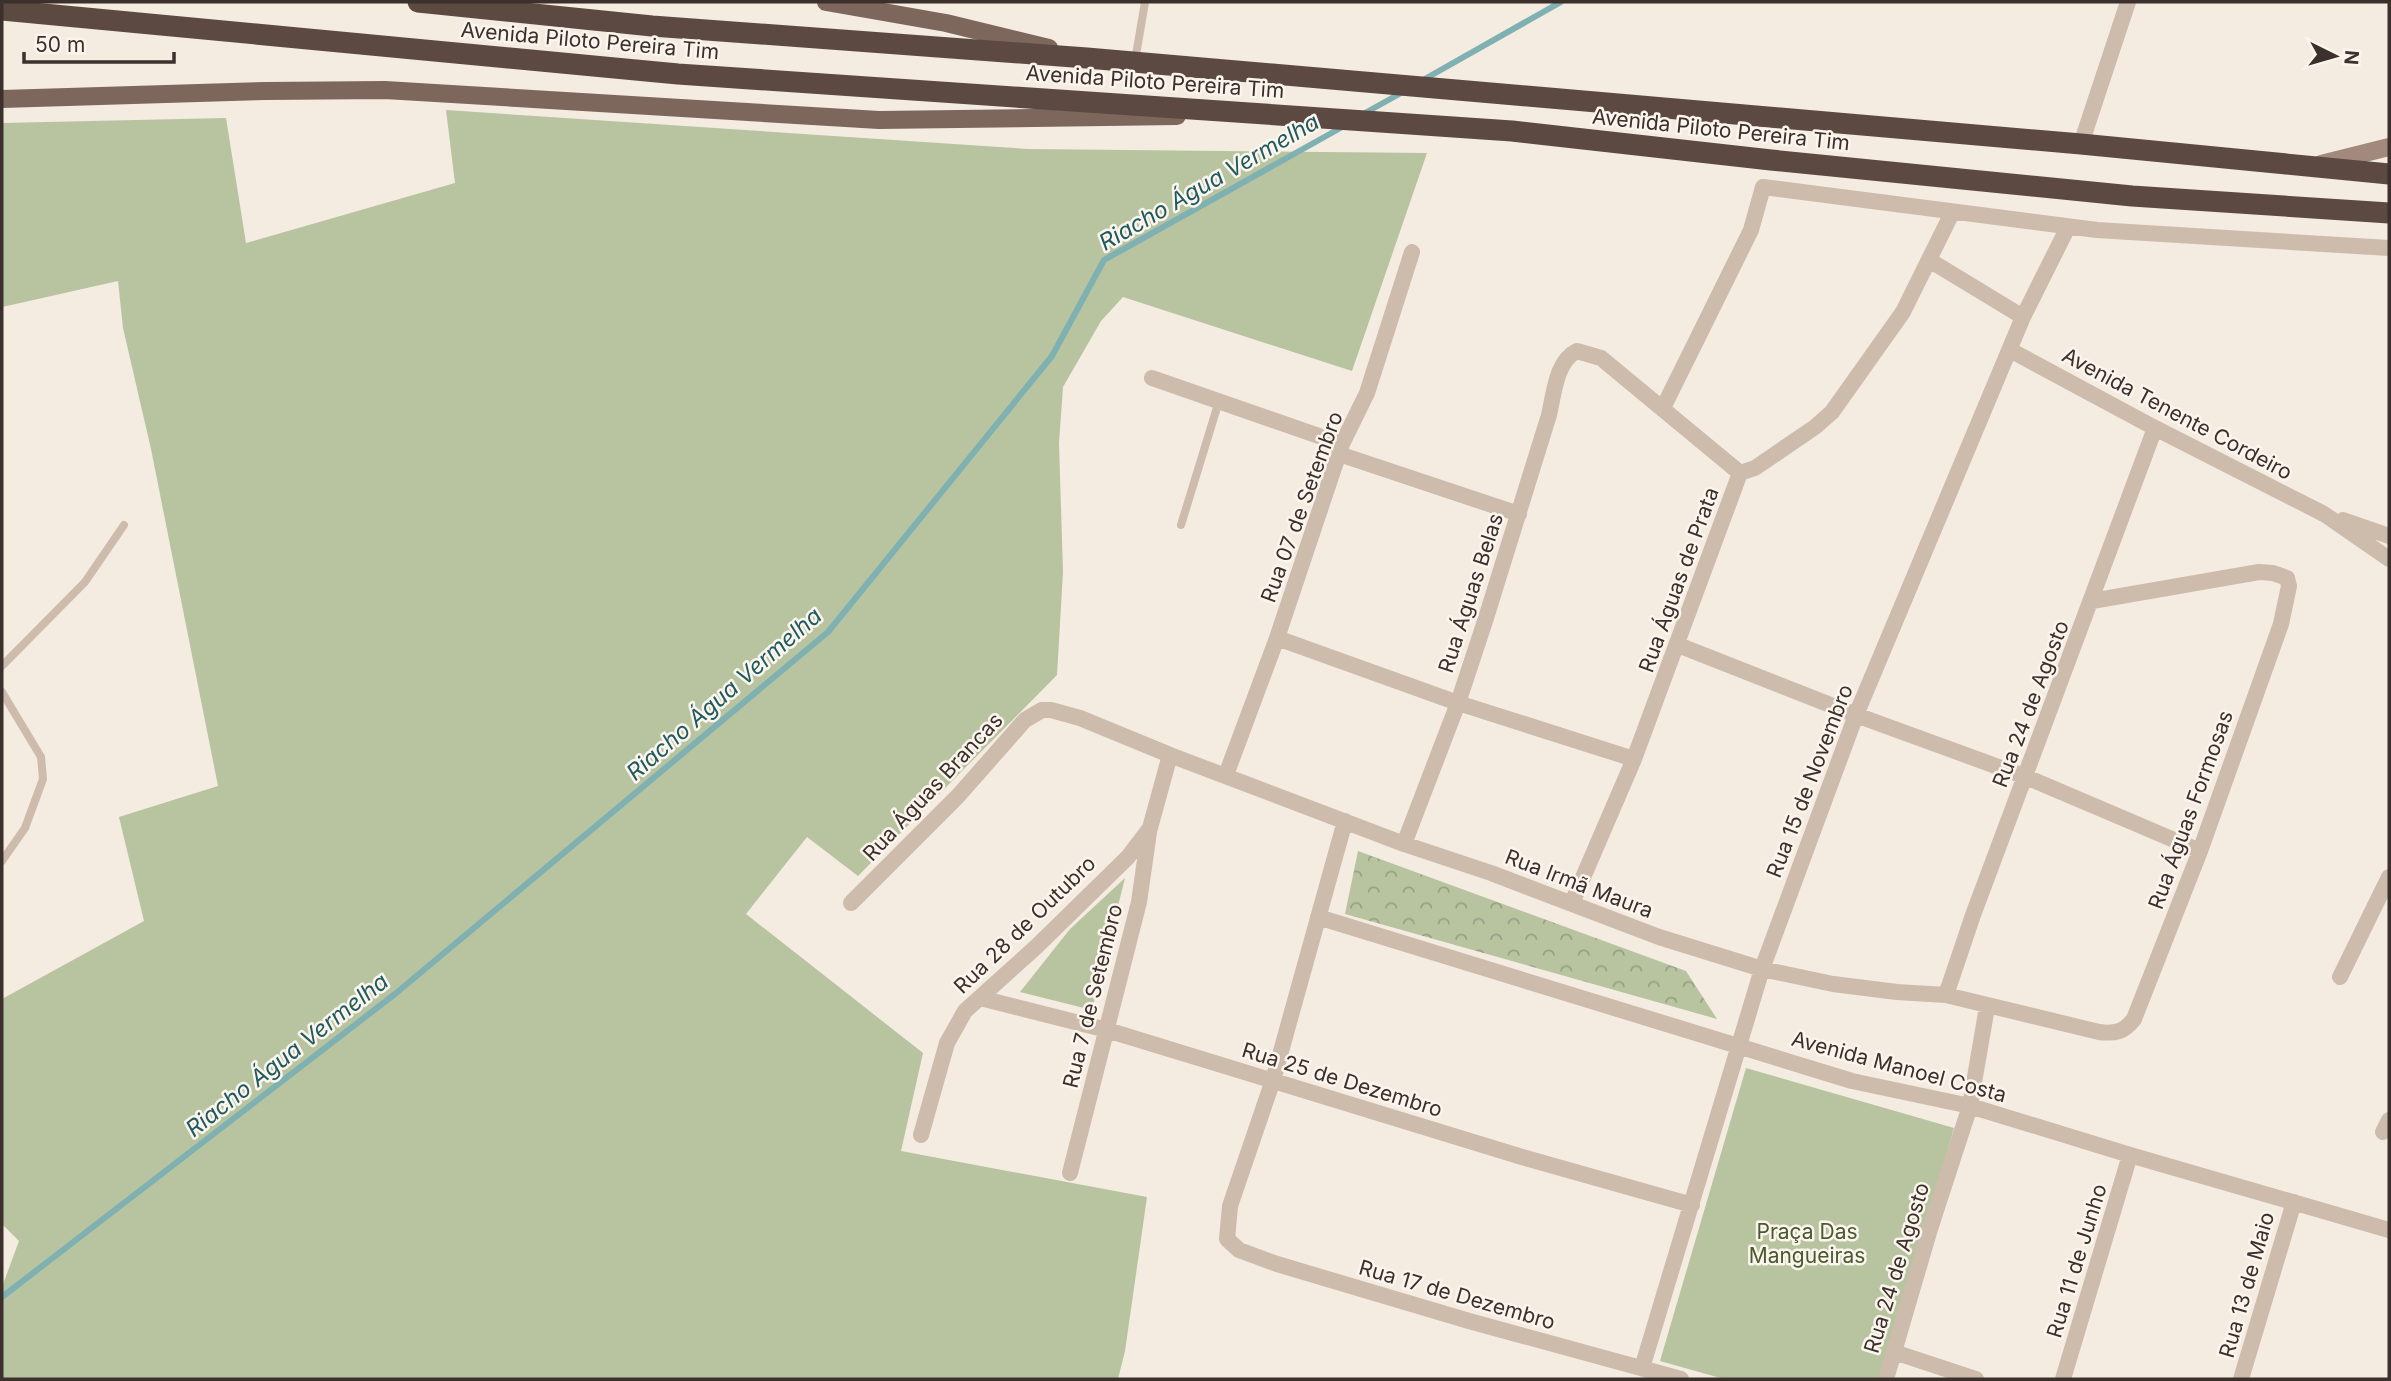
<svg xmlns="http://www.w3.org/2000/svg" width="2391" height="1381" font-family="Inter,sans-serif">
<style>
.green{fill:#b8c4a0}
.forest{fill:url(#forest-crowns)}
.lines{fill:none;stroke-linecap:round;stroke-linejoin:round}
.stream{stroke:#7fb0b2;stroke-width:6}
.lane{stroke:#cdbbac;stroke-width:8}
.street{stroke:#cdbbac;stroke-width:16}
.secondary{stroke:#a18a7d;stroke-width:18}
.primary{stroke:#7d675c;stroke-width:18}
.highway{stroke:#5c4a42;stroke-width:21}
.labels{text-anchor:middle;stroke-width:5;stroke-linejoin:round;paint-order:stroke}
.street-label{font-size:21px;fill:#3b302b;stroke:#fbf5ee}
.park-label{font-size:21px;fill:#4a5a2e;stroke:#fbf5ee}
.water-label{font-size:23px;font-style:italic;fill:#1f5a5e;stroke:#fbf5ee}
</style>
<defs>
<pattern id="forest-crowns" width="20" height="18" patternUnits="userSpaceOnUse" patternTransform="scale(1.75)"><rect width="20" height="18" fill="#b8c4a0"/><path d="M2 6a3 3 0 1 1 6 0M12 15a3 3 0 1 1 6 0" fill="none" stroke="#97a083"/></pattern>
</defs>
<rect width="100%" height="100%" fill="#f4ebe1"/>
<path class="green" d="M446,110L1028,149L1427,153L1352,371L1123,297L1101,321L1063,387L1059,443L1063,572L1057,675L858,876L807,837L746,914L923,1053L901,1151L1147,1197L1125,1351L1118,1379H2V1287L19,1241L2,1224V999L144,921L119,817L218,786L151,449L123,328L118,281L2,307V123L226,118L246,243L455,183Z
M1125,878L1092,1010L1020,992L1070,929Z
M1746,1068L1954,1128L1881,1379H1724L1660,1361Z"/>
<path class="forest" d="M1358,851L1686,971L1717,1019L1345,914Z"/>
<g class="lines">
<path class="stream" d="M1423,80L1561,2
M1365,113L1401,93
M2,1297L395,994L828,632L1052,356L1104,260L1344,126"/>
<path class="lane" d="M1135,61L1145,2
M1181,525L1219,401
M2,666L85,582L124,525
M2,692L41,757L43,779L25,828L2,861"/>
<path class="street" d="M2081,144L2128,2
M1929,260L2023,317
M2010,350L2155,428L2324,514L2389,559
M1152,378L1342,444
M1663,408L1751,230L1763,187L2097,230L2389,248
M1339,454L1519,514
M1740,473L1755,468L1815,427L1832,412L1903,312L1952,213
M2343,520L2389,536
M1277,638L1458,703L1634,759
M1678,645L1856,715L2026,777L2200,851
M1226,775L1277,638L1342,444L1367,393L1412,252
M1345,821L1273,1080L1230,1206L1227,1239L1239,1250L1277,1264L1469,1321L1681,1379
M1404,844L1458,703L1486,618L1549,415C1554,394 1556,361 1577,351L1601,358L1740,473
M851,903L958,796L1025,720L1042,710H1051L1080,718L1170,755L1404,844L1491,873L1659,937L1762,969L1833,984L1897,992L1946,995L2099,1032C2115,1034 2124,1032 2134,1019L2200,851L2281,624L2289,586L2287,578L2273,573L2259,572L2092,601
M1572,903L1634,759L1740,473
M1318,917L1852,1081L1970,1106L2130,1155L2389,1230
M2340,977L2389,877
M1946,995L1973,915L2155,428
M980,998L1107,1030L1522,1157L1692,1205
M2383,1132L2389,1120
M921,1135L947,1043L965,1011L1036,947L1128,857L1150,828L1170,755
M1070,1173L1139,902L1149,832
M1894,1352L1976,1379
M1642,1368L1762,969L1856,715L2023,317L2068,227
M1886,1379L1930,1229L1970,1106L1987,1007
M2063,1379L2130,1155
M2241,1379L2294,1202"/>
<path class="secondary" d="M2321,164L2389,147"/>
<path class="primary" d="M826,2L946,23L1049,48
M2,99L266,91L385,90L879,120L1177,116"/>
<path class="highway" d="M418,2L652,26L1087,58L2081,144L2389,174
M2,10L678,74L1512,131L1771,160L2132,196L2389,213"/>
</g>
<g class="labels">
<g class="street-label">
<text transform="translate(590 41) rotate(5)" y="7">Avenida Piloto Pereira Tim</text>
<text transform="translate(1155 82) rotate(4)" y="7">Avenida Piloto Pereira Tim</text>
<text transform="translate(1721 130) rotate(6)" y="7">Avenida Piloto Pereira Tim</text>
<text transform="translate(2177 414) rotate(28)" y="7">Avenida Tenente Cordeiro</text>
<text transform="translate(1302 507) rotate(-70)" y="7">Rua 07 de Setembro</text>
<text transform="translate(1679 580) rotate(-70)" y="7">Rua Águas de Prata</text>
<text transform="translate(1471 593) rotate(-72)" y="7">Rua Águas Belas</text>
<text transform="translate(2031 704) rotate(-69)" y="7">Rua 24 de Agosto</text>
<text transform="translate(1810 781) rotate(-69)" y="7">Rua 15 de Novembro</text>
<text transform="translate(933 787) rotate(-47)" y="7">Rua Águas Brancas</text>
<text transform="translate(2191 810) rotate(-70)" y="7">Rua Águas Formosas</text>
<text transform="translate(1579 884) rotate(21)" y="7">Rua Irmã Maura</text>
<text transform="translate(1025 925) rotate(-44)" y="7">Rua 28 de Outubro</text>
<text transform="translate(1093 996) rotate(-76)" y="7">Rua 7 de Setembro</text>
<text transform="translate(1899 1067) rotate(15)" y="7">Avenida Manoel Costa</text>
<text transform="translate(1342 1080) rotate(17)" y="7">Rua 25 de Dezembro</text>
<text transform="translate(2077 1261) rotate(-73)" y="7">Rua 11 de Junho</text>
<text transform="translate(1897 1268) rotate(-73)" y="7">Rua 24 de Agosto</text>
<text transform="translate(2247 1285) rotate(-74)" y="7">Rua 13 de Maio</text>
<text transform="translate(1457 1295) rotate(16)" y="7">Rua 17 de Dezembro</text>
</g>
<g class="park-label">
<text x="1807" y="1239">Praça Das<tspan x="1807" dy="24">Mangueiras</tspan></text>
</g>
<g class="water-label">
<text transform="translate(1209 182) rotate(-30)" y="8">Riacho Água Vermelha</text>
<text transform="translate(724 694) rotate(-41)" y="8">Riacho Água Vermelha</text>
<text transform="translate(287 1055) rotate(-38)" y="8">Riacho Água Vermelha</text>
</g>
</g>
<rect width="2391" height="1381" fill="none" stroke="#3b302b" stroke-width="7"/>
<g transform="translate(2335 56) rotate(95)" stroke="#fbf5ee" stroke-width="5" paint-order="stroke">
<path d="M0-5L12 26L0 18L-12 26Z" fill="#3b302b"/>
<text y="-10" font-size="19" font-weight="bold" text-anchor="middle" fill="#3b302b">N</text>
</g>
<path d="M24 52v10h150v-10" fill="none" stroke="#3b302b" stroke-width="3.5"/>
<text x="35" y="52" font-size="21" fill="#3b302b" stroke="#fbf5ee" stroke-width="5" paint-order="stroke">50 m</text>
</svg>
